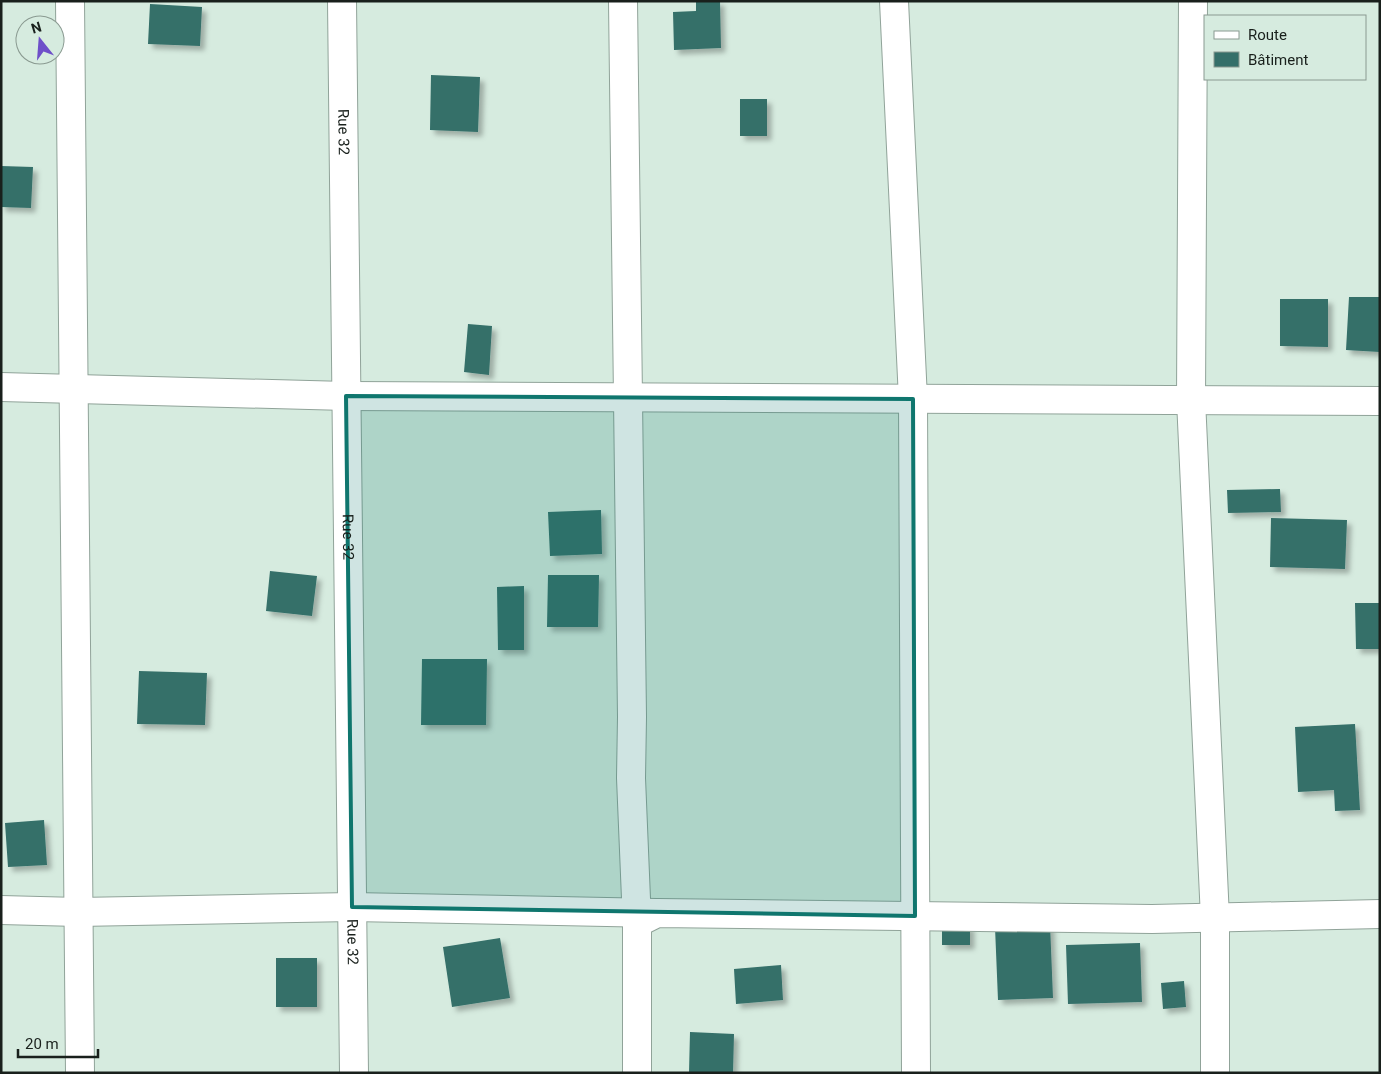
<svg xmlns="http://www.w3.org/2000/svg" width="1381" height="1074" font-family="Roboto,sans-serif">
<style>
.building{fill:#346f69;filter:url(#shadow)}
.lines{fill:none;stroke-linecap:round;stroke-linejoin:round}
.street-casing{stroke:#90a399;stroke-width:30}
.street{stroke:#fff;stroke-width:28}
.marked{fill:#0f766e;fill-opacity:0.2;stroke:#0f766e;stroke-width:4;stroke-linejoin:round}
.labels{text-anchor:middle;stroke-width:5;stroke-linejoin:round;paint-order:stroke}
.street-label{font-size:15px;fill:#19201c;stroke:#d6ebdf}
</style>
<defs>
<filter id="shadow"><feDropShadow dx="4.5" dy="4.5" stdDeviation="2.5" flood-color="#0004"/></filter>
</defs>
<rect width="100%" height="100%" fill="#d6ebdf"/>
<path class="building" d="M696,1H720L721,48L674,50L673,12L696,11Z
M150,4L202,7L200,46L148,44Z
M431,75L480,77L478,132L430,130Z
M740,99H767V136H740Z
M1,166L33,167L31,208L1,207Z
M1349,297H1380V352L1346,350Z
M1280,299H1328V347L1280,346Z
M468,324L492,326L489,375L464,372Z
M1280,489L1281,512L1228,513L1227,490Z
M601,510L602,554L550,556L548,512Z
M1271,518L1347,520L1345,569L1270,567Z
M270,571L317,576L312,616L266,611Z
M548,575H599L598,627H547Z
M524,586V650H498L497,587Z
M1355,603H1380V649H1356Z
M422,659H487L486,725H421Z
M139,671L207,673L205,725L137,724Z
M1355,724L1360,810L1335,811L1334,790L1298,792L1295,727Z
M44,820L47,865L8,867L5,823Z
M1050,924L1053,998L998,1000L995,927Z
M970,925V945H942V926Z
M500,938L510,998L452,1007L443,947Z
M1140,943L1142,1002L1068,1004L1066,945Z
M276,958H317V1007H276Z
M781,965L783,1000L736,1004L734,969Z
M1184,981L1186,1007L1163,1009L1161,983Z
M690,1032L734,1034L733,1073H689Z"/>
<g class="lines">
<g class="street-casing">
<g id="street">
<path d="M70,1L80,1073"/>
<path id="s1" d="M342,1L354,1073"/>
<path d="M623,1L632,717L631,778L637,923V1073"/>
<path d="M894,1L913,399L916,1073"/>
<path d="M1193,1L1191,400L1215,918V1073"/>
<path d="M1,387L346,396L1380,401"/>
<path d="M1,910L78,912L352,907L656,913"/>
<path d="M637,923L657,913L1152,919L1380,914"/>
</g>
</g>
<use href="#street" class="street"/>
</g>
<path class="marked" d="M346,396L913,399L915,916L352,907Z"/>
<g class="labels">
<g class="street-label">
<text dy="5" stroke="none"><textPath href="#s1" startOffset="131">Rue 32</textPath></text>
<text dy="5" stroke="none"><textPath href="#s1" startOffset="536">Rue 32</textPath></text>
<text dy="5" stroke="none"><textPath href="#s1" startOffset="941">Rue 32</textPath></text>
</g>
</g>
<rect width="1381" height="1074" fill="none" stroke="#19201c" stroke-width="5"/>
<rect x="1204" y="15" width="162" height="65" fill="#d6ebdf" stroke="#8a9a91"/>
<rect x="1214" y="31" width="25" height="8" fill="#ffffff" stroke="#8a9a91"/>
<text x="1248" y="40" font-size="15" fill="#19201c">Route</text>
<rect x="1214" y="52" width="25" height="15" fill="#346f69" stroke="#8a9a91"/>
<text x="1248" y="65" font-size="15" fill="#19201c">Bâtiment</text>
<g transform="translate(40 40) rotate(343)"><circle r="24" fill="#d6ebdf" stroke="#8a9a91"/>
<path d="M0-4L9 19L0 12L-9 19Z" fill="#6e4fc9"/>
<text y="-8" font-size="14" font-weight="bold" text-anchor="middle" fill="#19201c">N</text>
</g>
<path d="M18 1049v8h80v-8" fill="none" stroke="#19201c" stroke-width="2.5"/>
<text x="25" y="1049" font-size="15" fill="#19201c" stroke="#d6ebdf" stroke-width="4" paint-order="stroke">20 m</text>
</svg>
